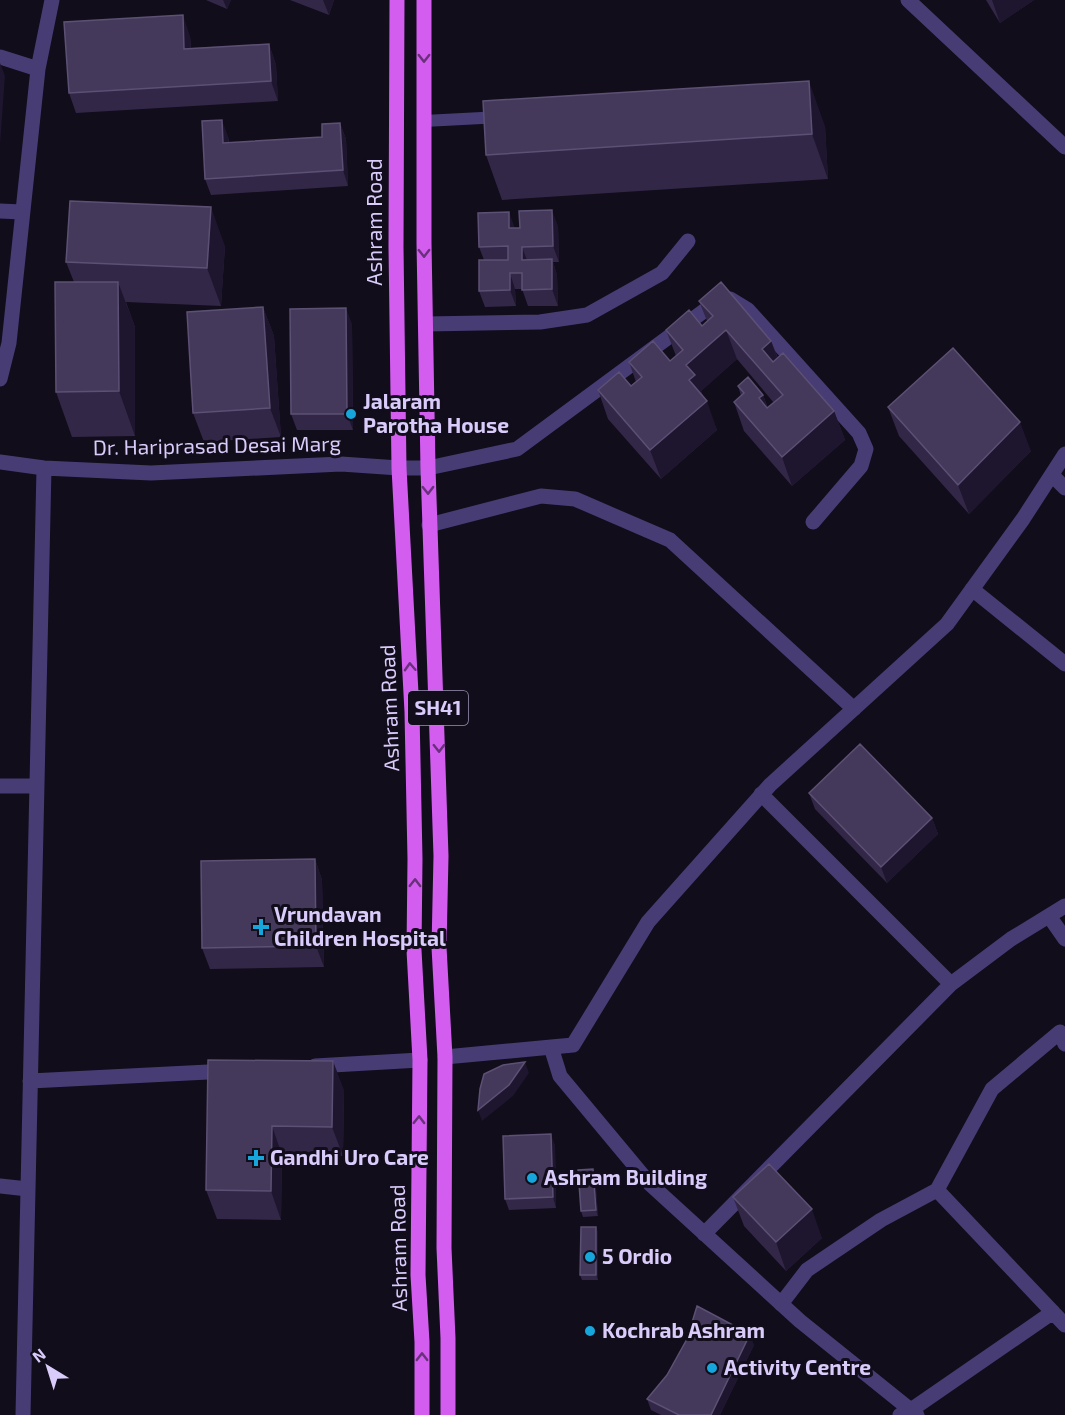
<svg xmlns="http://www.w3.org/2000/svg" width="1065" height="1415" font-family="'Exo 2',sans-serif">
<style>
.lines{fill:none;stroke-linecap:round;stroke-linejoin:round}
.lane{stroke:#483c75;stroke-width:12}
.street{stroke:#483c75;stroke-width:15}
.primary{stroke:#d25def;stroke-width:15}
.wall{fill:#332747}
.shaded-wall{fill:#1e152e}
.building{fill:#44395b;stroke:#5c5074;stroke-width:1.5}
.oneway{stroke:#68317a}
.poi-dot{fill:#16a6dc;stroke:#110d1b;stroke-width:2}
.labels{text-anchor:middle;stroke-width:6;stroke-linejoin:round;paint-order:stroke}
.shield{fill:#110d1b;stroke:#9d92b7;stroke-width:1.5}
.shield-label{font-size:20px;font-weight:bold;fill:#d9cbfa}
.street-label{font-size:21px;fill:#d9cbfa;stroke:#110d1b}
.poi-label{font-size:21px;font-weight:bold;fill:#d9cbfa;stroke:#110d1b;text-anchor:start}
</style>
<rect width="100%" height="100%" fill="#110d1b"/>
<g class="lines">
<path class="lane" d="M424,121L501,117"/>
<path class="street" d="M908,0L1065,147
M0,57L38,69
M0,211L22,212
M426,324L540,322L587,315L662,273L688,241
M0,379L9,343L38,69L52,0
M0,462L44,468L151,473L341,464L399,468H428L517,449L712,305L730,299L748,310L859,433L866,449L861,466L813,522
M1052,475L1065,488
M429,525L541,496L575,499L670,540L854,709
M972,589L1065,664
M0,786H36
M761,794L951,984
M1049,916L1065,939
M551,1047L560,1076L650,1184L800,1321L917,1415
M445,1057L573,1045L648,922L770,785L947,624L1023,519L1065,454
M315,1066L420,1060
M30,1081L228,1071
M0,1186L28,1189
M937,1190L992,1089L1060,1032L1065,1044
M704,1234L951,984L1011,939L1065,906
M781,1304L807,1270L881,1220L937,1190L1065,1325
M23,1415L44,468
M900,1415L911,1410L1053,1312"/>
<path class="primary" d="M397,0L396,247L399,468L412,712L415,859L414,950L420,1060L418,1275L422,1342V1415
M424,0V243L428,468L441,856L439,947L445,1057L444,1248L448,1338V1415"/>
</g>
<path class="wall" d="M206,0H231L227,9Z
M290,0H334L329,15Z
M986,0H1034L1000,23Z
M190,36L191,48L269,44L276,65L278,101L76,113L69,93Z
M340,123L346,139L348,186L211,195L205,179L228,136L229,143L322,137Z
M825,126L828,179L502,200L486,155Z
M558,226L559,262H553L557,275L558,306H528L522,289H515L516,306L485,307L479,291L484,260L479,247L515,228Z
M225,246L221,306L126,302L135,327V436L72,437L56,392L74,282L66,262Z
M699,301L771,341L778,358L834,411L845,440L792,486L744,431L734,402L741,396L738,386L763,395L768,408L774,403L737,359L701,391L717,430L661,479L608,419L598,390L631,386L636,382L629,362L670,361L676,356L666,330L702,326L707,321Z
M263,307L274,336L281,437L204,442L193,413Z
M352,324L353,430H297L291,414Z
M888,407L1031,451L969,514L899,436Z
M809,793L932,818L938,834L887,883L815,809Z
M315,859L322,880L324,967L210,969L202,948Z
M208,1060L344,1090L343,1156L282,1155L281,1220L217,1219L206,1190Z
M555,1145L556,1208L509,1210L505,1199Z
M593,1169L595,1174L598,1216L583,1217L581,1211Z
M733,1197L822,1238L786,1271L744,1226Z
M596,1227L598,1233V1280H582L580,1275Z
M687,1339L754,1345L720,1415H661L651,1410L647,1399L667,1375Z"/>
<path class="shaded-wall" d="M223,0H231L227,9Z
M323,0H334L329,15Z
M992,0H1034L1000,23Z
M183,15L190,36L192,70L184,49Z
M269,44L276,65L278,101L271,81Z
M0,63L5,76L0,145Z
M809,81L825,126L828,179L812,134Z
M222,120L228,136L229,159L223,143Z
M340,123L346,139L348,186L343,170Z
M211,207L225,246L221,306L207,268Z
M552,210L558,226L559,262L553,246Z
M509,212L515,228H509Z
M522,247L528,263L522,260Z
M552,259L557,275L558,306L552,289Z
M510,273L515,289L516,306L510,290Z
M118,282L135,327V436L119,391Z
M263,307L274,336L281,437L270,408Z
M346,308L352,324L353,430L347,414Z
M726,330L737,359L701,391L705,403L707,401L717,430L661,479L650,450L689,380L686,365Z
M771,341L782,370L773,378L762,349Z
M763,395L773,424L759,398Z
M834,411L845,440L792,486L782,457Z
M1020,422L1031,451L969,514L958,485Z
M932,818L938,834L887,883L881,867Z
M315,859L322,880L324,967L316,946Z
M333,1061L344,1090L343,1156L332,1127Z
M525,1062L529,1073L513,1096L482,1121L478,1110Z
M272,1126L282,1155L281,1220L271,1191Z
M551,1134L555,1145L556,1208L553,1197Z
M593,1169L595,1174L598,1216L596,1210Z
M812,1209L822,1238L786,1271L776,1242Z
M596,1227L598,1233V1280L596,1275Z
M750,1334L754,1345L720,1415H711Z"/>
<path class="building" d="M183,15L184,49L269,44L271,81L69,93L64,22Z
M809,81L812,134L486,155L483,101Z
M222,120L223,143L322,137V124L340,123L343,170L205,179L202,121Z
M70,201L211,207L207,268L66,262Z
M552,210L553,246L522,247V260L552,259V289L522,290V273H510V290L479,291V260H508V246L479,247L478,213L509,212V228H520L519,211Z
M55,282H118L119,391L56,392Z
M721,282L771,341L762,349L773,362L783,353L834,411L782,457L734,402L744,393L738,386L748,377L763,395L759,398L767,408L783,395L726,330L686,365L695,375L689,380L707,401L650,450L598,390L619,372L631,386L642,377L629,362L653,341L670,361L683,350L666,330L689,310L702,326L713,316L699,301Z
M263,307L270,408L193,413L187,312Z
M346,308L347,414H291L290,309Z
M953,348L1020,422L958,485L888,407Z
M860,744L932,818L881,867L809,793Z
M315,859L316,946L202,948L201,861Z
M208,1060L333,1061L332,1127L272,1126L271,1191L206,1190Z
M525,1062L509,1085L478,1110L480,1089L484,1074L503,1065Z
M551,1134L553,1197L505,1199L503,1136Z
M769,1164L812,1209L776,1242L733,1197Z
M593,1169L596,1210L581,1211L578,1170Z
M581,1227H596V1275H580Z
M697,1306L750,1334L711,1415H679L647,1399L667,1375L687,1339Z"/>
<defs><path id="oneway-chevron" d="M-2-3.5L2.5 0L-2 3.5" fill="none" stroke-width="1.6" stroke-linecap="round" stroke-linejoin="round" transform="scale(1.5)"/></defs>
<g class="oneway">
<use href="#oneway-chevron" transform="translate(424 58) rotate(90)"/>
<use href="#oneway-chevron" transform="translate(424 253) rotate(89)"/>
<use href="#oneway-chevron" transform="translate(428 490) rotate(89)"/>
<use href="#oneway-chevron" transform="translate(410 667) rotate(-93)"/>
<use href="#oneway-chevron" transform="translate(439 748) rotate(89)"/>
<use href="#oneway-chevron" transform="translate(415 883) rotate(-89)"/>
<use href="#oneway-chevron" transform="translate(419 1120) rotate(-89)"/>
<use href="#oneway-chevron" transform="translate(422 1357) rotate(-90)"/>
</g>
<g class="poi-dot">
<circle cx="351" cy="414" r="6"/>
<path d="M258 918h6v6h6v6h-6v6h-6v-6h-6v-6h6z"/>
<path d="M253 1149h6v6h6v6h-6v6h-6v-6h-6v-6h6z"/>
<circle cx="532" cy="1178" r="6"/>
<circle cx="590" cy="1257" r="6"/>
<circle cx="590" cy="1331" r="6"/>
<circle cx="712" cy="1368" r="6"/>
</g>
<g class="labels">
<rect class="shield" x="408" y="691" width="60" height="34" rx="4.5"/>
<g class="shield-label">
<text x="438" y="715">SH41</text>
</g>
<g class="street-label">
<text transform="translate(375 222) rotate(-90)" y="7">Ashram Road</text>
<text transform="translate(217 446) rotate(-1)" y="7">Dr. Hariprasad Desai Marg</text>
<text transform="translate(390 708) rotate(-92)" y="7">Ashram Road</text>
<text transform="translate(399 1248) rotate(-91)" y="7">Ashram Road</text>
</g>
<g class="poi-label">
<text x="363" y="409">Jalaram<tspan x="363" dy="24">Parotha House</tspan></text>
<text x="274" y="922">Vrundavan<tspan x="274" dy="24">Children Hospital</tspan></text>
<text x="270" y="1165">Gandhi Uro Care</text>
<text x="544" y="1185">Ashram Building</text>
<text x="602" y="1264">5 Ordio</text>
<text x="602" y="1338">Kochrab Ashram</text>
<text x="724" y="1375">Activity Centre</text>
</g>
</g>
<g transform="translate(48 1367) rotate(322)" stroke="#110d1b" stroke-width="4.5" paint-order="stroke">
<path d="M0-4.5L10 22L0 15L-10 22Z" fill="#d9cbfa"/>
<text y="-9" font-size="16" font-weight="bold" text-anchor="middle" fill="#d9cbfa">N</text>
</g>
</svg>
